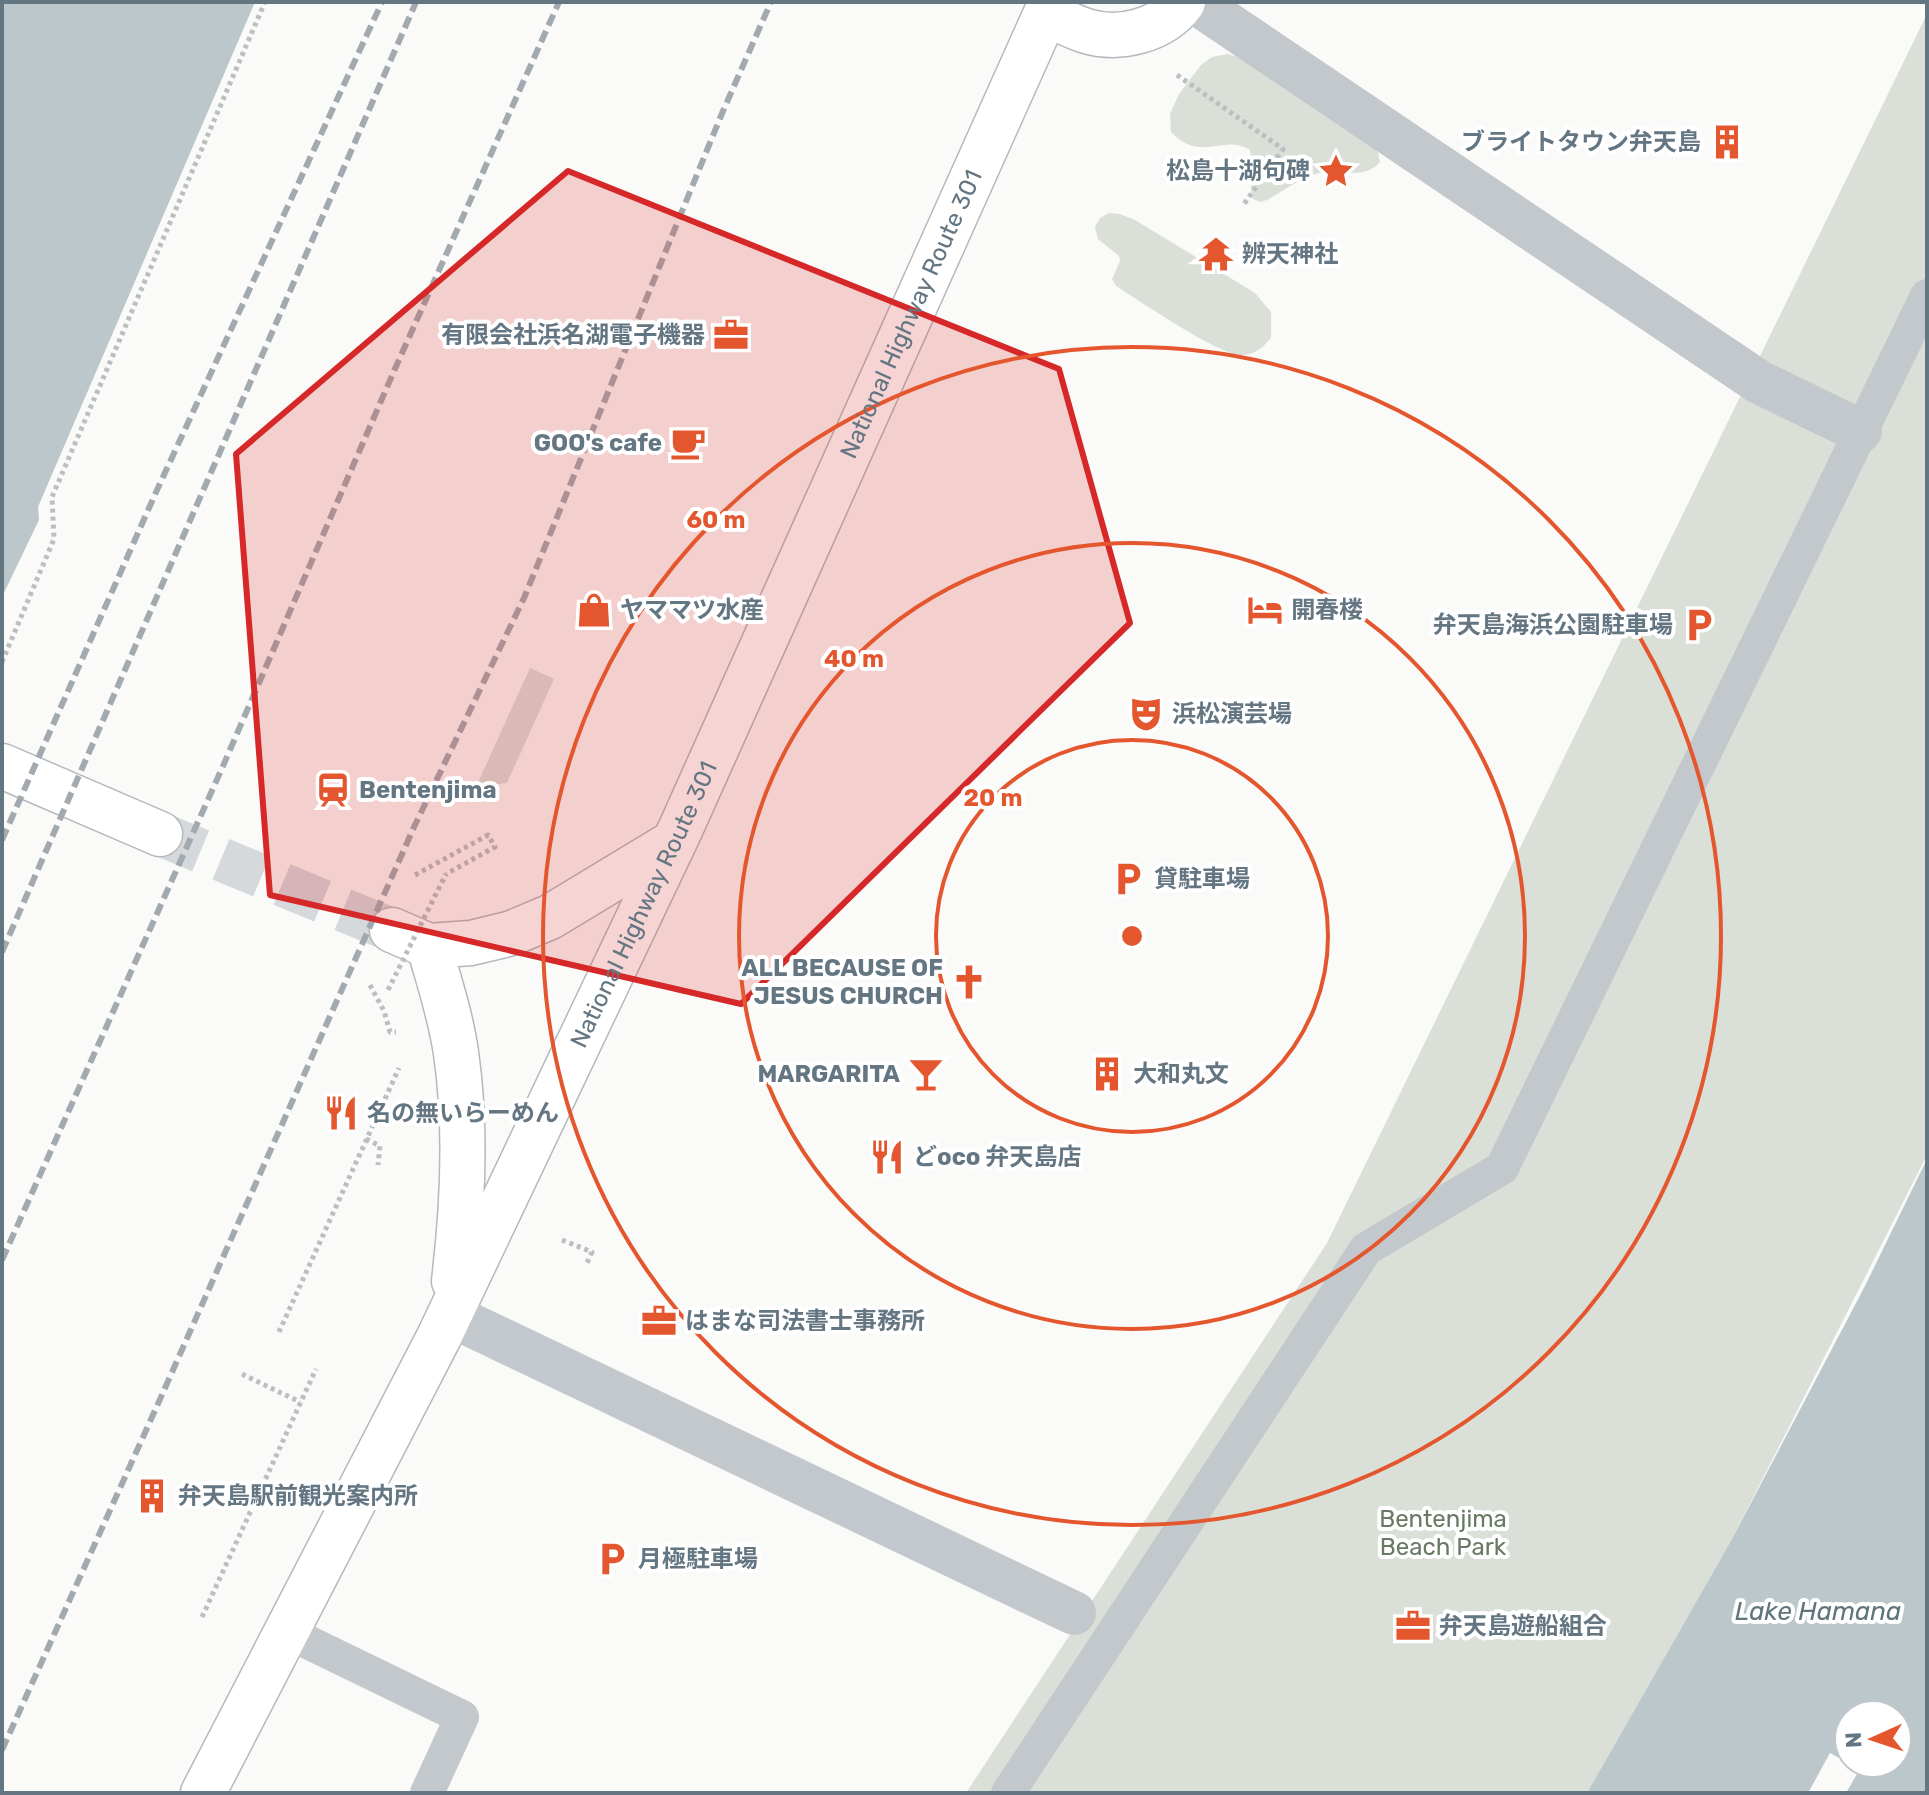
<svg xmlns="http://www.w3.org/2000/svg" width="1929" height="1795" font-family="Rubik,'Noto Sans JP',sans-serif">
<style>
.green{fill:#dadfd7}
.water{fill:#bbc7cb;fill-rule:evenodd}
.pier{fill:#fafaf8}
.lines{fill:none;stroke-linecap:round;stroke-linejoin:round}
.secondary-tunnel{stroke:#d5d9db;stroke-width:44;stroke-dasharray:44 22;stroke-linecap:butt}
.secondary-casing{stroke:#b3babf;stroke-width:47}
.highway-casing{stroke:#b4b9bd;stroke-width:47}
.path{stroke:#bbbfc2;stroke-width:5;stroke-dasharray:4 4;stroke-linecap:butt}
.lane{stroke:#c3c8cc;stroke-width:34}
.street{stroke:#c3c8cc;stroke-width:44}
.secondary{stroke:#fff;stroke-width:44}
.highway{stroke:#fff;stroke-width:44}
.rail{stroke:#a2aab0;stroke-width:6;stroke-dasharray:12 6;stroke-linecap:butt}
.path-bridge{stroke:#bbbfc2;stroke-width:5;stroke-dasharray:4 4;stroke-linecap:butt}
.marked{fill:#d62828;fill-opacity:0.2;stroke:#d62828;stroke-width:6;stroke-linejoin:round}
.ring{fill:none;stroke:#e4572e;stroke-width:4}
.labels{text-anchor:middle;stroke-width:8;stroke-linejoin:round;paint-order:stroke}
.poi-label{font-size:24px;font-weight:bold;fill:#657683;stroke:#fff;text-anchor:start}
.street-label{font-size:24px;fill:#657683;stroke:#fff}
.park-label{font-size:24px;fill:#687a64;stroke:#fff}
.water-label{font-size:26px;font-style:italic;fill:#60757c;stroke:#fff}
.centre{fill:#e4572e;stroke:#fff;stroke-width:4}
.ring-label{font-size:24px;text-anchor:middle;font-weight:bold;fill:#e4572e;stroke:#fff;stroke-width:8;stroke-linejoin:round;paint-order:stroke}
</style>
<rect width="100%" height="100%" fill="#fafaf8"/>
<path class="green" d="M1927,14V1155L1732,1539L1587,1793H966L1327,1243Z
M1227,54L1242,58L1371,144L1378,152L1380,162C1364,181 1340,168 1319,173C1301,178 1283,191 1267,200L1260,202L1253,199C1248,183 1253,166 1250,150C1223,133 1202,164 1171,132L1170,114L1179,94L1201,65L1212,57Z
M1109,213L1120,214L1135,220L1255,293L1271,312V338C1262,348 1255,355 1240,355C1217,354 1140,301 1116,286L1112,279L1120,261L1119,256L1098,239L1095,227L1100,218Z
M530,668L554,679L507,783L476,787Z"/>
<path class="water" d="M2,2H255L38,507L39,520L2,597Z
M1927,1159V1793H1587L1732,1539L1865,1286ZM1849,1715H1897V1763H1849Z"/>
<path class="pier" d="M1830,1753L1860,1769L1846,1793H1808Z"/>
<g class="lines">
<path class="secondary-tunnel" d="M160,834L392,930"/>
<g class="secondary-casing">
<path id="secondary" d="M1046,14C1059,19 1073,27 1086,31C1119,41 1162,31 1183,2
M2,766L160,834
M392,930L429,946"/>
</g>
<g class="highway-casing">
<g id="highway">
<path d="M454,1281C463,1206 467,1128 456,1053C451,1017 439,981 429,946L471,943L512,933L550,917L674,842"/>
<path id="s1" d="M203,1793L439,1337L680,830L1051,2"/>
</g>
</g>
<path class="path" d="M1177,75L1283,149L1244,204
M2,662L54,539L52,497L265,2
M415,875L488,835L495,847L446,874
M370,985L384,1011L390,1032H396
M366,1139L380,1146L378,1165
M562,1240L592,1252L587,1263
M279,1332L399,1068
M242,1374L300,1402
M202,1617L316,1369"/>
<path class="lane" d="M287,1632L462,1717L427,1793
M1008,1793L1366,1249L1502,1168L1927,296"/>
<path class="street" d="M1195,2L1759,382L1860,431
M450,1315L1074,1613"/>
<use href="#secondary" class="secondary"/>
<use href="#highway" class="highway"/>
<path class="rail" d="M2,840L157,490L382,2
M2,952L416,2
M2,1260L223,766L394,371L559,2
M2,1750L157,1406L414,827L524,598L723,111L771,2"/>
<path class="path-bridge" d="M388,990L446,874"/>
</g>
<path class="marked" d="M568,171L1059,369L1130,623L741,1004L270,895L236,454Z"/>
<g class="ring">
<circle cx="1132" cy="936" r="196"/>
<circle cx="1132" cy="936" r="393"/>
<circle cx="1132" cy="936" r="589"/>
</g>
<defs>
<g id="building-bare" transform="scale(2.76)"><path d="M-4-6H4V6H1V3H-1V6H-4ZM-2.5-4.3h1.7v1.8h-1.7ZM.8-4.3h1.7v1.8H.8ZM-2.5-1h1.7V.8h-1.7ZM.8-1h1.7V.8H.8Z" fill="#e4572e" stroke="#fff" stroke-width="2.5" paint-order="stroke"/></g>
<g id="sight-bare" transform="scale(2.76)"><path d="M0-6L1.8-2.2L6-1.7L2.9 1.2L3.7 5.4L0 3.3L-3.7 5.4L-2.9 1.2L-6-1.7L-1.8-2.2Z" fill="#e4572e" stroke="#fff" stroke-width="2.5" paint-order="stroke"/></g>
<g id="temple-bare" transform="scale(2.76)"><path d="M0-6L5-2H3V0L6.5 2.5H4V6H1.5V3h-3V6H-4V2.5H-6.5L-3 0V-2H-5Z" fill="#e4572e" stroke="#fff" stroke-width="2.5" paint-order="stroke"/></g>
<g id="office-bare" transform="scale(2.76)"><path d="M-6-3h4V-5.5h4V-3h4V5H-6ZM-1-4.5V-3h2v-1.5ZM-6 0V1H6V0Z" fill="#e4572e" stroke="#fff" stroke-width="2.5" paint-order="stroke"/></g>
<g id="cafe-bare" transform="scale(2.76)"><path d="M-5.5-4.5H6V0H3Q3 3.5 0 3.5H-2.5Q-5.5 3.5-5.5 0ZM3-3.2v2h1.7v-2ZM-6 4.5H4V6H-6Z" fill="#e4572e" stroke="#fff" stroke-width="2.5" paint-order="stroke"/></g>
<g id="shop-bare" transform="scale(2.76)"><path d="M-5-2.5h2.3a2.7 3.5 0 0 1 5.4 0H5L5.5 6h-11ZM-1.5-2.5h3a1.5 2.3 0 0 0-3 0Z" fill="#e4572e" stroke="#fff" stroke-width="2.5" paint-order="stroke"/></g>
<g id="hotel-bare" transform="scale(2.76)"><path d="M-6-4.5h1.5V1H6V5H4.5V3h-9V5H-6ZM-4 0a1.8 1.8 0 1 1 3.6 0ZM.5 0V-2.5h3Q6-2.5 6 0Z" fill="#e4572e" stroke="#fff" stroke-width="2.5" paint-order="stroke"/></g>
<g id="parking-bare" transform="scale(2.76)"><path d="M-3.5-5.5H1a3.5 3.5 0 0 1 0 7H-1V5.5H-3.5ZM-1-3.4V-.6H.8a1.4 1.4 0 0 0 0-2.8Z" fill="#e4572e" stroke="#fff" stroke-width="2.5" paint-order="stroke"/></g>
<g id="theatre-bare" transform="scale(2.76)"><path d="M-5-5.5Q0-4 5-5.5V0Q5 5 0 6Q-5 5-5 0ZM-3.3-2.5H-1v1.5H-3.3ZM1-2.5H3.3v1.5H1ZM-2.8 1Q0 5.5 2.8 1Z" fill="#e4572e" stroke="#fff" stroke-width="2.5" paint-order="stroke"/></g>
<g id="station-bare" transform="scale(2.76)"><path d="M-3-6H3Q5-6 5-4V2Q5 4 3 4L4.5 6H3L1.5 4h-3L-3 6H-4.5L-3 4Q-5 4-5 2V-4Q-5-6-3-6ZM-3.5-4v3h7v-3ZM-3.5 1v1.5H-2V1ZM2 1v1.5H3.5V1Z" fill="#e4572e" stroke="#fff" stroke-width="2.5" paint-order="stroke"/></g>
<g id="church-bare" transform="scale(2.76)"><path d="M-1.2-6h2.4v3.5h3.3v2.4h-3.3V6h-2.4V-.1h-3.3v-2.4h3.3Z" fill="#e4572e" stroke="#fff" stroke-width="2.5" paint-order="stroke"/></g>
<g id="bar-bare" transform="scale(2.76)"><path d="M-6-5H6L.8 .8V4.5H3.5V6h-7V4.5H-.8V.8Z" fill="#e4572e" stroke="#fff" stroke-width="2.5" paint-order="stroke"/></g>
<g id="restaurant-bare" transform="scale(2.76)"><path d="M-5-6h1v4h1v-4h1v4h1v-4h1v5L-1.5 .5V6h-2V.5L-5-1ZM5-6V6H3V1.5H1.5Q1.5-4 5-6Z" fill="#e4572e" stroke="#fff" stroke-width="2.5" paint-order="stroke"/></g>
</defs>
<g fill-rule="evenodd">
<use href="#building-bare" x="1727" y="142"/>
<use href="#sight-bare" x="1336" y="171"/>
<use href="#temple-bare" x="1216" y="254"/>
<use href="#office-bare" x="731" y="335"/>
<use href="#cafe-bare" x="688" y="443"/>
<use href="#shop-bare" x="594" y="610"/>
<use href="#hotel-bare" x="1265" y="610"/>
<use href="#parking-bare" x="1699" y="625"/>
<use href="#theatre-bare" x="1146" y="714"/>
<use href="#station-bare" x="333" y="790"/>
<use href="#parking-bare" x="1128" y="879"/>
<use href="#church-bare" x="969" y="982"/>
<use href="#bar-bare" x="926" y="1074"/>
<use href="#building-bare" x="1107" y="1074"/>
<use href="#restaurant-bare" x="341" y="1113"/>
<use href="#restaurant-bare" x="887" y="1157"/>
<use href="#office-bare" x="659" y="1321"/>
<use href="#building-bare" x="152" y="1496"/>
<use href="#parking-bare" x="612" y="1559"/>
<use href="#office-bare" x="1413" y="1626"/>
</g>
<g class="labels">
<g class="poi-label">
<text x="1701" y="150" text-anchor="end">ブライトタウン弁天島</text>
<text x="1310" y="179" text-anchor="end">松島十湖句碑</text>
<text x="1242" y="262">辨天神社</text>
<text x="705" y="343" text-anchor="end">有限会社浜名湖電子機器</text>
<text x="662" y="451" text-anchor="end">GOO's cafe</text>
<text x="620" y="618">ヤママツ水産</text>
<text x="1291" y="618">開春楼</text>
<text x="1673" y="633" text-anchor="end">弁天島海浜公園駐車場</text>
<text x="1172" y="722">浜松演芸場</text>
<text x="359" y="798">Bentenjima</text>
<text x="1154" y="887">貸駐車場</text>
<text x="943" y="976" text-anchor="end">ALL BECAUSE OF<tspan x="943" dy="28">JESUS CHURCH</tspan></text>
<text x="900" y="1082" text-anchor="end">MARGARITA</text>
<text x="1133" y="1082">大和丸文</text>
<text x="367" y="1121">名の無いらーめん</text>
<text x="913" y="1165">どoco 弁天島店</text>
<text x="685" y="1329">はまな司法書士事務所</text>
<text x="178" y="1504">弁天島駅前観光案内所</text>
<text x="638" y="1567">月極駐車場</text>
<text x="1439" y="1634">弁天島遊船組合</text>
</g>
<g class="street-label">
<text dy="8" stroke="none"><textPath href="#s1" startOffset="1640">National Highway Route 301</textPath></text>
<text dy="8" stroke="none"><textPath href="#s1" startOffset="992">National Highway Route 301</textPath></text>
</g>
<g class="park-label">
<text x="1443" y="1527">Bentenjima<tspan x="1443" dy="28">Beach Park</tspan></text>
</g>
<g class="water-label">
<text x="1818" y="1620">Lake Hamana</text>
</g>
</g>
<circle cx="1132" cy="936" r="12" class="centre"/>
<g class="ring-label">
<text x="716" y="528">60 m</text>
<text x="854" y="667">40 m</text>
<text x="993" y="806">20 m</text>
</g>
<rect width="1929" height="1795" fill="none" stroke="#657683" stroke-width="8"/>
<g transform="translate(1873 1739) rotate(267)"><circle r="38" fill="#ffffff" stroke="#c1c8cd" stroke-width="2"/>
<path d="M0-6L14 30L0 20L-14 30Z" fill="#e4572e"/>
<text y="-12" font-size="22" font-weight="bold" text-anchor="middle" fill="#657683">N</text>
</g>
</svg>
